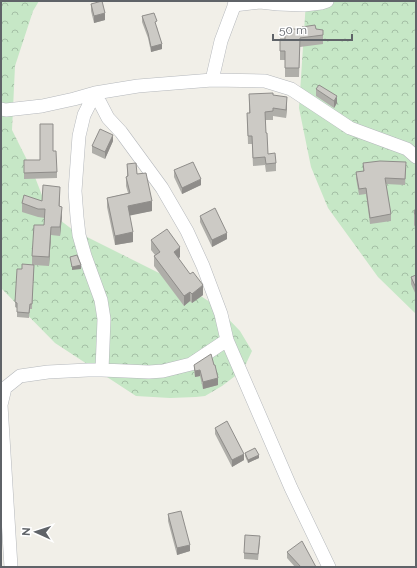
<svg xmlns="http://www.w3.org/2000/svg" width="417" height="568" font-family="Raleway,sans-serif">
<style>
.forest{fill:url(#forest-crowns)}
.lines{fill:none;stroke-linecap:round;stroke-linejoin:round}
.minor-casing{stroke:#b5b8bc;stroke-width:14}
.minor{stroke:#fff;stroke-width:13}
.wall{fill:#afaea9}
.shaded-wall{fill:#8f8d8a}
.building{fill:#cccac5;stroke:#8f8d8a}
</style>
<defs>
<pattern id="forest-crowns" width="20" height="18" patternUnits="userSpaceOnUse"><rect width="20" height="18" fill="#c6e7c6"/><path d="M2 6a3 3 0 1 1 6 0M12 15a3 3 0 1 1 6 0" fill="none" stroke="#a4bfa5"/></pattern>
</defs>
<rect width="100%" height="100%" fill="#f1efe8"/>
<path class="forest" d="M1,1H39L33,11L15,66L12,130L33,172L48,211L73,230L187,287L216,306L240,331L252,351L243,370L222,386L205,396L196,397L170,398L136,396L55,343L1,288Z
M306,1H416V314L378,277L328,208L311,167L299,108Z"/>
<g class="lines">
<g class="minor-casing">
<path id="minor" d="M234,5L260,2L278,4L304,5L321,3L327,1
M212,80L221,41L236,1
M95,93L108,118L121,132L162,188L187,231L203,266L221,314L227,340L291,488L329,567
M95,93L84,115L79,136L75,191L77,217L79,235L85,256L101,300L104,319L102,370
M1,109L6,110L42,106L74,99L95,93L138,86L212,80L265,81L291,89L350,128L407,149L416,157
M11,567L1,405L5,388L20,376L48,372L88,370H102L149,372L163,371L191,364L227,340"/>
</g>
<use href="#minor" class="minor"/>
</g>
<path class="wall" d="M91,4L105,20L94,23L91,11Z
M142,16L157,27L162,49L151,52L148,38L142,22Z
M316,29L323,35V44L300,47L299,77H285V60H280V51L285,39Z
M316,89L337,103L334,108L316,96Z
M249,94L273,95L287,105L286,118L273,116V120H265L266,133L268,154L276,163V171L266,172L265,165L253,166L252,144H248L247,113H249Z
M113,141L105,159L92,153V146Z
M53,151L57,172V178L24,179V160H40Z
M363,163L406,168L405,185L386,184L391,214V221L370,224L366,194L359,195L356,178V172L363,171Z
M127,164L137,174L152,211L129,215L133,242L115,245L107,207V198L128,193L126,186V177L127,176Z
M174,170L201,185L182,194L174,177Z
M60,195L59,207L62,216L60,236L51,235L49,266L34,265V281H33L32,309H30L29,318L17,317V308L15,307V302L22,269L32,265V256L44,225L45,218L38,217L22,212V203L42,201Z
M416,208V229L414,225V212Z
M200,216L227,239L212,247L200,222Z
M151,240L180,257L178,258L203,295L192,303L190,301L184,306L154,266V256L155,255L151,250Z
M416,275V295L411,284V277Z
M194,365L218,385L203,389L200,376L195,377L194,371Z
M215,428L244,460L232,467L215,434Z
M245,453L259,458L248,463L245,456Z
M168,514L190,551L177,555L168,521Z
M260,542L258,560L244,559V553Z
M287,552L316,567H295L287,558Z"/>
<path class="shaded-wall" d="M105,13V20L94,23V16Z
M162,44V49L151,52V47Z
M337,96V103L334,108V101Z
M287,97V105L286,118V110Z
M113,135V141L105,159V152Z
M201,179V185L182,194V188Z
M60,187V195L59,215V206Z
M152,201V211L128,216V206Z
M62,207V216L60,236V227Z
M51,227V235L49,266V257Z
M133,232V242L115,245V236Z
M227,233V239L212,247V240Z
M180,247V257L174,262V252Z
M81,265V269L72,270V267Z
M203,285V295L192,303V294Z
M190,292V301L184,306V296Z
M200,370V376L195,377V371Z
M218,378V385L203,389V382Z
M244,454V460L232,467V460Z
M259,455V458L248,463V460Z
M190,545V551L177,555V548Z"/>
<path class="building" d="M102,1L105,13L94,16L91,4Z
M154,13L157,21L155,22L162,44L151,47L148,33L142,16Z
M315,25L316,29L323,30V35L300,38L299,68H285V51H280V39H285V29H302V27Z
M319,85L337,96L334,101L316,89Z
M273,93V95L287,97L286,110L273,108V111L265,112L266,133H267L268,154L275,153L276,163L266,164L265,157L253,158L252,136H248L247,113H250L249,94Z
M40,124H53V151H56L57,172L24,173V160H40Z
M100,129L113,135L105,152L92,146Z
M380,161L406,162L405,179L385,178L391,214L370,218L366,188L359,189L356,172L364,171L363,163Z
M193,162L201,179L182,188L174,170Z
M136,163L137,174L146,173L152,201L128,206L133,232L115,236L107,198L130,193L126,177L128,176L127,164Z
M43,185L60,187L59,206L62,207L60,227H51L49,257L32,256L34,225H44L45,209H38L22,203L24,195L42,201Z
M215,208L227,233L212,240L200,216Z
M416,208V216L414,212Z
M167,229L180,247L174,252L190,274L193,272L203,285L192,294L190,292L184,296L154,256L160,252L151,240Z
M77,255L81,265L72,267L70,257Z
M22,264L34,265L32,304H30L29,313L17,312V303L15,302L17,269H22Z
M416,275V288L411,277Z
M211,354L214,365H215L218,378L203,382L200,370L195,371L194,365Z
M227,421L244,454L232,460L215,428Z
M255,448L259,455L248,460L245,453Z
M181,511L190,545L177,548L168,514Z
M245,535L260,536L258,554L244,553Z
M302,541L316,567H301L287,552Z"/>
<rect width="417" height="568" fill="none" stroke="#5f6368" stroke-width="4"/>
<g transform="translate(36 532) rotate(273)" stroke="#ffffff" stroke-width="3" paint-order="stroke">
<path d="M0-3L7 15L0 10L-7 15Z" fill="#5f6368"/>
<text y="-6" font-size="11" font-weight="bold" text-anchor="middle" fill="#5f6368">N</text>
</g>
<path d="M273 34v6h79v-6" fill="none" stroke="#5f6368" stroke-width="2"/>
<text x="279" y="34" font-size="12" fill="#5f6368" stroke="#ffffff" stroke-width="3" paint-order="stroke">50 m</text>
</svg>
